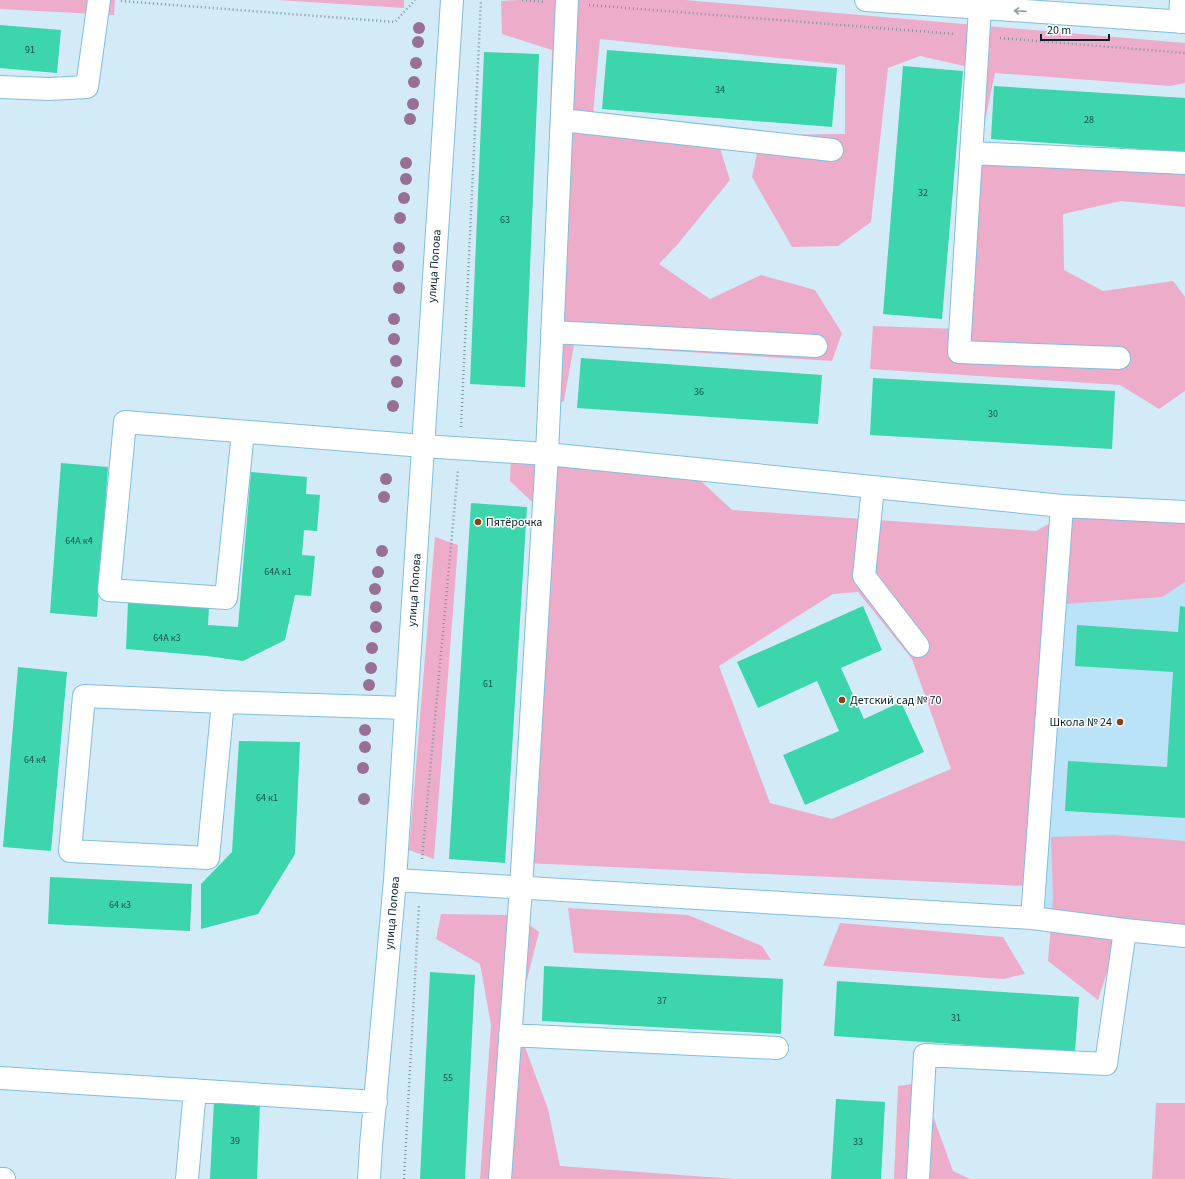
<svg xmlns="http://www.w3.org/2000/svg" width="1185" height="1179" font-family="'Source Sans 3',sans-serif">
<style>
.built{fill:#bae3f8}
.green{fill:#edadca;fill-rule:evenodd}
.building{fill:#3dd5ab}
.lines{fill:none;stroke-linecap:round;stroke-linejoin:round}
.minor-casing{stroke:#81bedc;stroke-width:24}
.path{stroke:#7b94a0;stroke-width:2.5;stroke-dasharray:1 3;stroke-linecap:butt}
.minor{stroke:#fff;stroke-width:22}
.tree{fill:#997095}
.oneway{stroke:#909ca1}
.poi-dot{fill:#854213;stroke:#fff;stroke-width:1.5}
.labels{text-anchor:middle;stroke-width:3;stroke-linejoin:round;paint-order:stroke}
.number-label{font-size:10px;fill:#16504d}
.street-label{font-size:12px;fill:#09232e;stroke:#fff}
.poi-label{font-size:12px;fill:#09232e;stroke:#fff;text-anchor:start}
</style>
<rect width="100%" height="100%" fill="#d3ebf7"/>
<path class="built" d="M1068,518L1185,525V927L1044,918Z"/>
<path class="green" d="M0,0H115L114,15L0,9Z
M277,0H404V8Z
M518,0H685L1185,43V83L1170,86L995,73L981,140L990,154L1185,163V207L1121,201L1063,214L1064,270L1103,291L1173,281L1185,297V391L1159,409L1120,385L870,369L873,326L958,329L973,68L920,56L888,68L871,222L838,246L792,247L752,177L761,135L845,134V65L600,39L593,114L715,132L730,180L677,245L659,264L710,299L761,275L815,290L842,333L832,361L574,345L564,401L541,412L552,50L502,34L501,1Z
M511,458L700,480L732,510L1036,531L1068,513L1185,522V582L1162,597L1065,604L1026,886L526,863L549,518L510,481ZM858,592L912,659L951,769L832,819L770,803L719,666L833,594Z
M435,537L458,545L434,859L409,850Z
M1114,835L1185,841V940L1117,941L1098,1000L1048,961L1053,898L1051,837Z
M568,908L688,915L762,946L771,960L574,953Z
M441,914L516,915L539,932L516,1023L548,1109L560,1166L735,1179H480L491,1025L480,964L436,939Z
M840,923L1003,937L1025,974L1003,979L823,966Z
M921,1083L953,1171L970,1179H894L898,1086Z
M1156,1103H1185V1179H1152Z"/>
<path class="building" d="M0,25L61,30L57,73L0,68Z
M607,50L837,68L832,127L602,109Z
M484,52L539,54L525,387L470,384Z
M903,66L963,71L942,319L883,314Z
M994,86L1185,98V152L991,139Z
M581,358L822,375L818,424L577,408Z
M873,378L1115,391L1112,449L870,435Z
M61,463L108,467L97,617L50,613Z
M251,472L307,477L306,494L320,495L317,531L304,530L302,555L315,556L311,596L295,595L285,640L243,661L207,656L126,649L128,602L209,607L208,625L238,627Z
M471,503L527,507L505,863L449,859Z
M863,606L882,650L841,668L864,719L901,702L924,752L805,805L783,755L839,731L817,681L758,708L737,662Z
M1180,606L1185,607V818L1065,811L1068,761L1167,767L1173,672L1075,666L1077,625L1178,632Z
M18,667L67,672L51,851L3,847Z
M239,741L300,742L295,854L258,914L201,929V884L232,852Z
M50,877L192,884L190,931L48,924Z
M544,966L783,979L781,1034L542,1021Z
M430,972L475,975L465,1179H420Z
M837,981L1079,997L1075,1052L834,1036Z
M836,1099L885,1102L881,1179H831Z
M214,1100L260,1102L257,1179H210Z"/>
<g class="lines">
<g class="minor-casing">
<path id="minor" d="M866,0L1185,22
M980,8L959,352L1119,358
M1180,22L1181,0
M0,87L49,89L87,87L99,0
M562,120L832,150
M971,153L1185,163
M552,332L816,346
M243,432L226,598L109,590L125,422L423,446L547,454L1062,506L1185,512
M873,487L864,576L918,646
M223,702L84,696L70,851L208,858L223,702L406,708
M395,880L1032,918L1125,930L1185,936
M1032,918L1062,506
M510,1035L777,1048
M0,1078L376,1102
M0,1179H4
M187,1179L195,1090
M369,1179L371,1146L395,880L452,0
M500,1179L521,888L547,454L567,0
M918,1179L925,1055L1106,1064L1125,930"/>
</g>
<path class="path" d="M522,0L545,2
M121,1L395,22L415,0
M589,5L955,34
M1000,38L1185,53
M461,427L481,0
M422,859L458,470
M404,1179L419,904"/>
<use href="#minor" class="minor"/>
</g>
<g class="tree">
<circle cx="419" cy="28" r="6"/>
<circle cx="418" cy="42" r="6"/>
<circle cx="416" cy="63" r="6"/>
<circle cx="414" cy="82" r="6"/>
<circle cx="413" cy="104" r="6"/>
<circle cx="410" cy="119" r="6"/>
<circle cx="406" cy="163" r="6"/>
<circle cx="406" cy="179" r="6"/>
<circle cx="404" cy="198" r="6"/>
<circle cx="400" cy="218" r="6"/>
<circle cx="399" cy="248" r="6"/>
<circle cx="398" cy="266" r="6"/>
<circle cx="399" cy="288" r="6"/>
<circle cx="394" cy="319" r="6"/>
<circle cx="394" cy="339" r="6"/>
<circle cx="396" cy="361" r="6"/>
<circle cx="397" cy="382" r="6"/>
<circle cx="393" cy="406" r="6"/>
<circle cx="386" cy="479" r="6"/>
<circle cx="384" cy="497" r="6"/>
<circle cx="382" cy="551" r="6"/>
<circle cx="378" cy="572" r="6"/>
<circle cx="375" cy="589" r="6"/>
<circle cx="376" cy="607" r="6"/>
<circle cx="376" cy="627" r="6"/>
<circle cx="372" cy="648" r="6"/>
<circle cx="371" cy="668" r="6"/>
<circle cx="369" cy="685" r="6"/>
<circle cx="365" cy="730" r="6"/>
<circle cx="365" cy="747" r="6"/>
<circle cx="363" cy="768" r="6"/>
<circle cx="364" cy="799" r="6"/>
</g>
<defs><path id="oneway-shaft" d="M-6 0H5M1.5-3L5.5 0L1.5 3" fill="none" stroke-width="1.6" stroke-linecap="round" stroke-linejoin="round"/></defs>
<use class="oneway" href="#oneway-shaft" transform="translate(1020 11) rotate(-176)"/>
<g class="poi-dot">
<circle cx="478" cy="522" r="4"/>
<circle cx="842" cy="700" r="4"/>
<circle cx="1120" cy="722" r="4"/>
</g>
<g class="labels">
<g class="number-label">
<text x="30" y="53">91</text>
<text x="720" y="93">34</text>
<text x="1089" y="123">28</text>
<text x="923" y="196">32</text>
<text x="505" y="223">63</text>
<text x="699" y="395">36</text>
<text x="993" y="417">30</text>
<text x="79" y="544">64А к4</text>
<text x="278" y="575">64А к1</text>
<text x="167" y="641">64А к3</text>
<text x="488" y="687">61</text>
<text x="35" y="763">64 к4</text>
<text x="267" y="801">64 к1</text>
<text x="120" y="908">64 к3</text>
<text x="662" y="1004">37</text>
<text x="956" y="1021">31</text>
<text x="448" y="1081">55</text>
<text x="235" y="1144">39</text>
<text x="858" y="1145">33</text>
</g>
<g class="street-label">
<text transform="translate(434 266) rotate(-86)" y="4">улица Попова</text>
<text transform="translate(414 590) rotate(-86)" y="4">улица Попова</text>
<text transform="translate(392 913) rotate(-85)" y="4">улица Попова</text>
</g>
<g class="poi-label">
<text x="486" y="526">Пятёрочка</text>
<text x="850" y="704">Детский сад № 70</text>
<text x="1112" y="726" text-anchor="end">Школа № 24</text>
</g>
</g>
<path d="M1041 34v6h68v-6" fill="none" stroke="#09232e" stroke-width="2"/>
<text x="1047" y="34" font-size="12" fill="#09232e" stroke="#ffffff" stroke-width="3" paint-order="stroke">20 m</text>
</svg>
